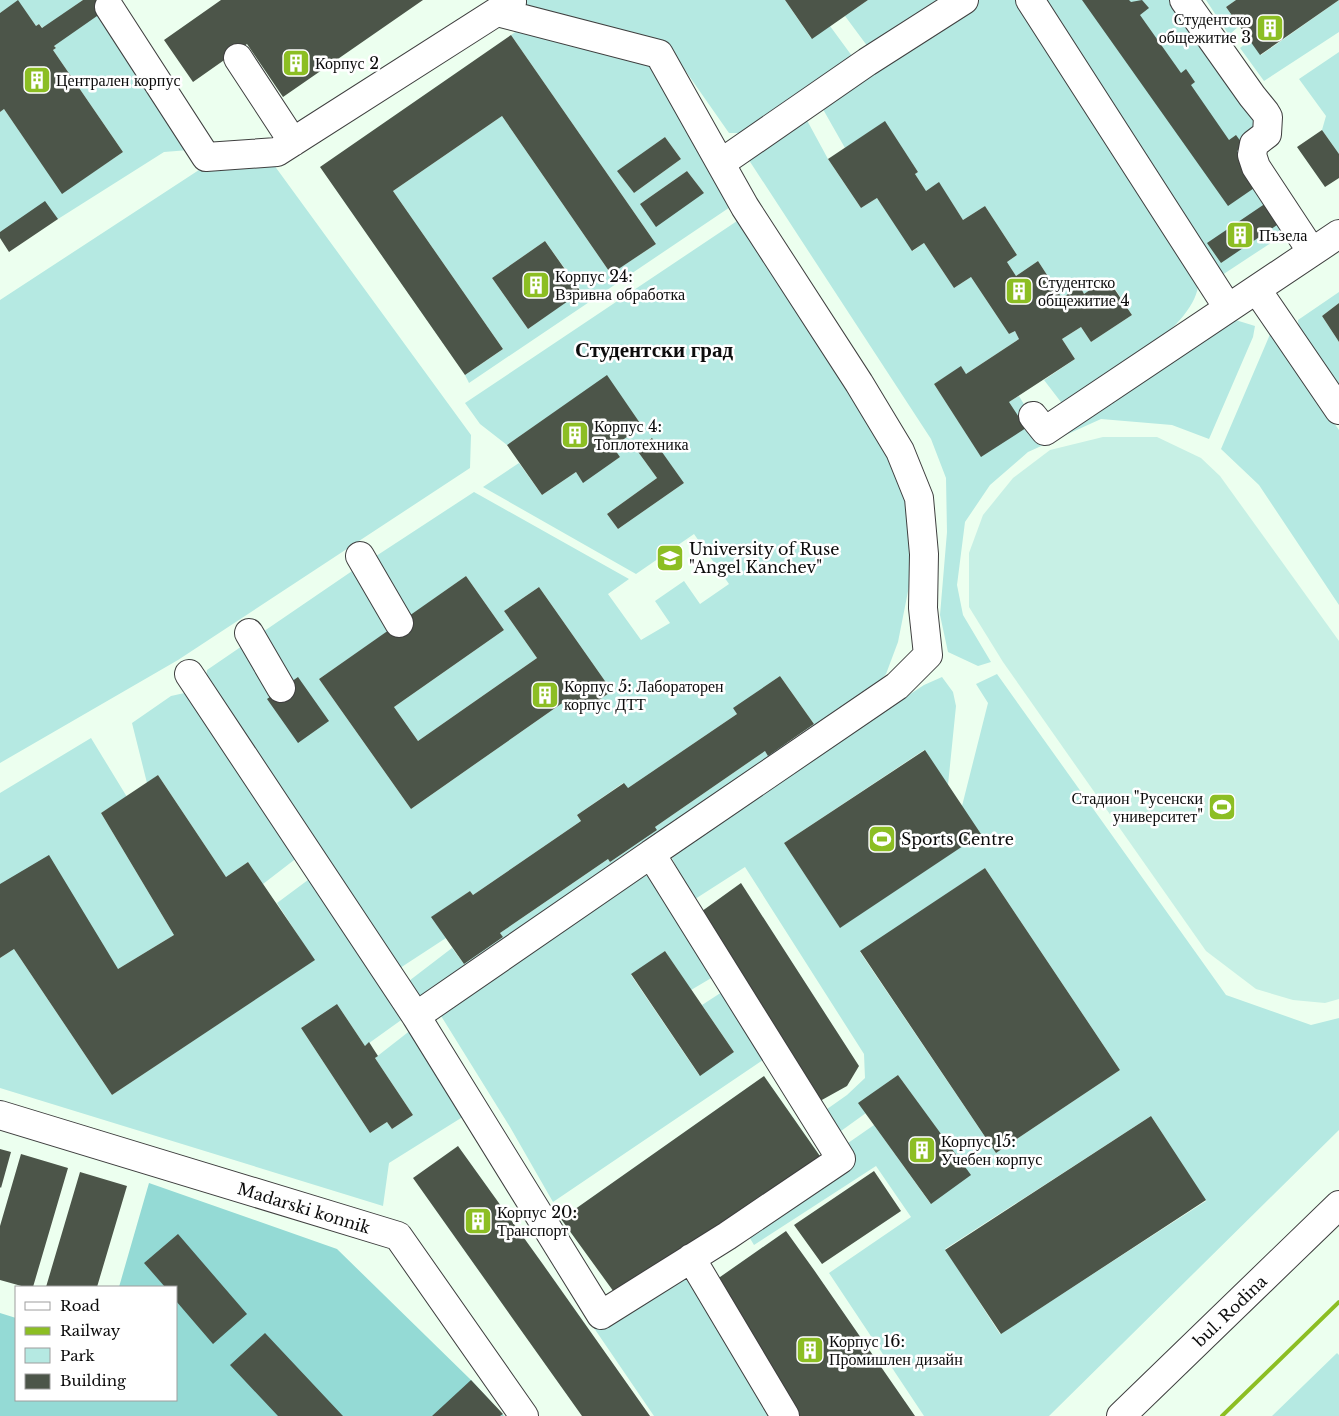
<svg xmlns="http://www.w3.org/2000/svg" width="1339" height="1416" font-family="'Libre Baskerville',serif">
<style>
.green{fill:#b5e9e2;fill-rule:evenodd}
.forest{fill:#94dad5}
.pitch{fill:#c7f0e5}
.building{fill:#4c5549}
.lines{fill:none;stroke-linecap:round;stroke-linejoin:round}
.minor-casing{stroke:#3f3f3f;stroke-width:30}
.minor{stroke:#fff;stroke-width:28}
.rail{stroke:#8cbe23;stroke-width:4}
.labels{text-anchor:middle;stroke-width:5;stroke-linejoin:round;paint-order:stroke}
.poi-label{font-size:16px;fill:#0c0c0c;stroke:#fff;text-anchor:start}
.street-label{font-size:16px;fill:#0c0c0c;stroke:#fff}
.district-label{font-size:21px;font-weight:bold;fill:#0c0c0c;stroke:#fff}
</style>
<rect width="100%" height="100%" fill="#ecffef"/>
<path class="green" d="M0,0H83L43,28L39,24L36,26L18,1L0,13Z
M516,0H785L811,38L830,26L852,56L741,133H729L666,43L512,3Z
M868,0H942L868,47L845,16Z
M979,0H1177L1271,133L1275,146L1254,161L1292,229L1207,285L1198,286C1193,330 1099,382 1064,406L1044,380L1075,359L1062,339L1081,327L1091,342L1132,315L1108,278L1084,294L1080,286L1062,298L1038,261L1016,276L1007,262L1017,255L985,206L963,220L939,183L926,191L915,174L918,172L885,122L845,148L820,104Z
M1206,0H1236L1226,7L1239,26L1229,35Z
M1339,0V32L1264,81L1240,48L1250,40L1261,55Z
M109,7L201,149L164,152L58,219L0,232V112L4,109L62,193L123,152L53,50L56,48L54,45Z
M521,28L654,63L748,195L469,383L465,375L503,349L393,191L502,116L611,274L656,244L511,35ZM665,137L681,159L634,193L618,171ZM687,171L704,193L640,204ZM545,241L581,291L528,329L492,278Z
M1339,52V154L1322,130L1326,116L1299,79Z
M803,113L828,159L861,208L877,198L913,251L924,243L954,288L971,277L1009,334L1015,331L1019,339L966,374L961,367L934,384L981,456L1009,402L1019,396L1044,438L1229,318L1255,326L1253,337L1209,439L1172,425L1101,419L1028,452L990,485L965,522L957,585L963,615L991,662L978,666L948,652L940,615L947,532L946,478L931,439L743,151Z
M274,165L471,435L470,468L178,660L0,763V300L202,168Z
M737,221L896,455L913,495L912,571L898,642L886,674L860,704L804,746L799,735L814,724L780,676L734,708L737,714L628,788L623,783L577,815L581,821L473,895L470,891L432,917L446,938L397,970L206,679L207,670L358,567L394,627L319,679L411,809L568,699L579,714L612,691L539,587L504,611L537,658L418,741L394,707L504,630L466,576L404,620L370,560L474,492L629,579L608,594L641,640L670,623L655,601L684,581L700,604L729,584L694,534L636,574L483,487L519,463L542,495L576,472L583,482L620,457L613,447L642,426L607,376L507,445L480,424L465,403ZM651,438L684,483L618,529L607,514L657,478L636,449Z
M1339,292V303L1322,316L1339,342V389L1299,332L1298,320Z
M1271,332L1339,430V605L1259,485L1221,449Z
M997,674L1226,995L1311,1025L1339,1018V1130L1049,1416H924L829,1273L911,1217L876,1166L754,1245L745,1230L838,1150L874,1125L930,1203L970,1175L898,1075L859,1103L866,1113L834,1136L820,1114L847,1095L865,1078L864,1054L745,867L692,901L672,858L706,828L924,685L942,677L953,692L956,706L948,785L924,750L784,843L840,927L962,806L988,703L976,684ZM985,868L1120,1070L996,1153L860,952ZM1151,1116L1206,1201L1000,1334L945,1249Z
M189,692L298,857L263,884L248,862L226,877L158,775L147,783L132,723L171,696Z
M91,738L127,797L101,813L174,935L118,969L0,884V793Z
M786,743L795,755L425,1006L405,984L452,948L464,964L503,937L500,933L608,859L610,862L657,830L655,827L765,751L768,755Z
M651,875L713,977L691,990L665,951L631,975L699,1075L734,1052L702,1005L722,992L766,1058L553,1202L510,1127L438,1011L627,879Z
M312,877L404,1018L365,1046L337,1004L301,1028L370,1133L387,1122L392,1129L413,1115L375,1058L416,1026L469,1113L389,1163L383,1206L0,1088V958L14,949L112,1095L314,960L277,903Z
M686,1268L774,1416H654L594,1328Z
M1337,1353L1339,1355V1416H1272Z"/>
<path class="forest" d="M149,1183L337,1249L471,1380L504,1416H0V1313L16,1318V1400H176V1287H119Z"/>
<path class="pitch" d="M1103,437H1157L1201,458L1220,476L1339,641V999L1325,1003L1293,1000L1256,989L1206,951L1003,662L969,607V553L983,515L1013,478L1050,450Z"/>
<path class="building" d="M18,0L36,26L39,24L42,28L83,0H120L54,46L56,48L53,50L123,152L62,194L4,109L0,112V13Z
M221,0H423L283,97L247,44L193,82L164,40Z
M785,0H868L812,39Z
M1082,0H1129L1131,2L1142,0L1149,8L1140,15L1181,73L1186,69L1195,82L1191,85L1229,140L1236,135L1244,146L1237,151L1260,184L1228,206Z
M1236,0H1339L1260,55L1226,7Z
M511,35L656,244L611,274L502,116L393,191L503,349L465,375L320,167Z
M885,121L918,172L915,174L926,191L939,182L963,220L985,206L1017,255L1007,262L1016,276L1038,261L1062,298L1080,286L1084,294L1107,278L1132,315L1091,342L1081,327L1062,339L1075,359L1009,402L1026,428L981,457L934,384L961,366L966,374L1019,339L1015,331L1009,334L971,277L954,288L924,243L912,251L877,198L861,208L828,159Z
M1322,130L1339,154V178L1325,187L1297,147Z
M665,137L681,159L634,193L617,171Z
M687,171L704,193L656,227L640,204Z
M1272,199L1286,219L1221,263L1207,243Z
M45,201L58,219L9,252L0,238V232Z
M545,241L581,292L528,329L492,278Z
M1339,303V342L1322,316Z
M607,375L642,426L613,447L620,457L583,483L576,472L542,495L507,445Z
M652,438L684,483L618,529L607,514L657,478L636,449Z
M466,576L504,630L394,707L418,741L537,658L504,611L539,587L612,691L579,714L568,699L411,809L319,679Z
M780,676L814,724L768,756L765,751L655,827L657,830L610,862L608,859L500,933L503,937L464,964L431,917L470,891L473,895L581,821L577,815L624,783L628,788L737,714L733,708Z
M298,677L329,721L298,743L267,699Z
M925,750L981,834L840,928L784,843Z
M158,775L226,877L248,862L315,960L112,1095L14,949L0,958V884L49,855L118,969L174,935L101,813Z
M985,868L1120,1070L996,1153L860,951Z
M741,883L859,1066L847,1086L820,1101L698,914Z
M665,951L734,1052L700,1076L631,974Z
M337,1004L365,1046L369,1042L378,1056L375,1058L413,1115L392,1129L387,1122L370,1133L301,1028Z
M898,1075L971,1175L931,1204L858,1103Z
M764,1076L822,1159L619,1299L561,1219Z
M1151,1116L1206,1200L1001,1334L945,1250Z
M458,1146L542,1263L650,1416H582L496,1295L413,1178Z
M0,1149L11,1152L1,1188L0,1187Z
M21,1154L68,1168L33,1287H25L0,1280V1226Z
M874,1171L901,1211L822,1264L794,1225Z
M80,1172L127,1186L97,1287H46Z
M786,1231L814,1270L915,1416H792L710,1284Z
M178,1234L247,1314L213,1344L176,1301V1287H165L144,1263Z
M265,1333L343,1416H278L230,1365Z
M471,1380L503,1414L500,1416H432Z"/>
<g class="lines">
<g class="minor-casing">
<path id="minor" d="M1030,0L1228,308
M1184,0L1252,96L1265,112L1268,117L1267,134L1254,144L1252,155L1256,167L1312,252
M109,7L206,157L277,152L512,2
M497,12L659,54L745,207L859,383L900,451L919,498L924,554L923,608L928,655L897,686L651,854
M238,58L293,142
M721,163L867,62L964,0
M1257,290L1339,410
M1033,416L1045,431L1339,234
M360,556L399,623
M249,633L281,688
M189,674L416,1016L601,1315L727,1236L841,1159L651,854L416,1016
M0,1115L398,1236L524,1416
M691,1258L785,1416
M1121,1416L1339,1205"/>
</g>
<use href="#minor" class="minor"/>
<path class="rail" d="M1222,1416L1339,1302"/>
</g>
<defs>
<g id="building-square" transform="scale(1.4375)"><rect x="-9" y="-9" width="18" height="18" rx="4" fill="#8cbe23" stroke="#fff"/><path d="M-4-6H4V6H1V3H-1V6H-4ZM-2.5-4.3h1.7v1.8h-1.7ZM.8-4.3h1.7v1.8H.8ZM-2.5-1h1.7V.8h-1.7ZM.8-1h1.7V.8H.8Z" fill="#fff"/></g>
<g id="university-square" transform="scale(1.4375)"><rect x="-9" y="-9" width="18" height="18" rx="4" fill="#8cbe23" stroke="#fff"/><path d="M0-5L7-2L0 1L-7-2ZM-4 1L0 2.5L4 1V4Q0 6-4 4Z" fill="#fff"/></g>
<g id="stadium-square" transform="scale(1.4375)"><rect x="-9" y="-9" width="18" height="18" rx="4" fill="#8cbe23" stroke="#fff"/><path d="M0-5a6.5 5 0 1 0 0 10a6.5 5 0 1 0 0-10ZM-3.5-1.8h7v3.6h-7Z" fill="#fff"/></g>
</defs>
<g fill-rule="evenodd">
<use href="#building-square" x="1270" y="28"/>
<use href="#building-square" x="296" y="63"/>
<use href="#building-square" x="37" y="80"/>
<use href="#building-square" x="1240" y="235"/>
<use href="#building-square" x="536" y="285"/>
<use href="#building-square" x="1019" y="291"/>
<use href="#building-square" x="575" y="435"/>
<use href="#university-square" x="670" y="558"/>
<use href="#building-square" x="545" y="695"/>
<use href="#stadium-square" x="1222" y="807"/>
<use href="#stadium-square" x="882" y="839"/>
<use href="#building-square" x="922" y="1150"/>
<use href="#building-square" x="478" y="1221"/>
<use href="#building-square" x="810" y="1350"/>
</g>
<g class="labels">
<g class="poi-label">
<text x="1251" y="25" text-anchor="end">Студентско<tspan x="1251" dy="18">общежитие 3</tspan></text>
<text x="315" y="69">Корпус 2</text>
<text x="56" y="86">Централен корпус</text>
<text x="1259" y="241">Пъзела</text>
<text x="555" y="282">Корпус 24:<tspan x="555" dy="18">Взривна обработка</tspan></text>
<text x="1038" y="288">Студентско<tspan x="1038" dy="18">общежитие 4</tspan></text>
<text x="594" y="432">Корпус 4:<tspan x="594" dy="18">Топлотехника</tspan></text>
<text x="689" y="555">University of Ruse<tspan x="689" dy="18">"Angel Kanchev"</tspan></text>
<text x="564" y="692">Корпус 5: Лабораторен<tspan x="564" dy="18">корпус ДТТ</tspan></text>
<text x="1203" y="804" text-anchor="end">Стадион "Русенски<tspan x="1203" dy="18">университет"</tspan></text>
<text x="901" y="845">Sports Centre</text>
<text x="941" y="1147">Корпус 15:<tspan x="941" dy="18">Учебен корпус</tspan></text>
<text x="497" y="1218">Корпус 20:<tspan x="497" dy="18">Транспорт</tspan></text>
<text x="829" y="1347">Корпус 16:<tspan x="829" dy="18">Промишлен дизайн</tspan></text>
</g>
<g class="street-label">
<text transform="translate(304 1208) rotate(17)" y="6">Madarski konnik</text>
<text transform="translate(1230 1311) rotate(-44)" y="6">bul. Rodina</text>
</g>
<g class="district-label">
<text x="654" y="357">Студентски град</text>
</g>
</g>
<rect x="15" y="1286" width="162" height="115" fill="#ffffff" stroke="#9e9e9e"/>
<rect x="25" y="1302" width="25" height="8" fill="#ffffff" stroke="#9e9e9e"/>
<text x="60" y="1311" font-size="15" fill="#0c0c0c">Road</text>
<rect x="25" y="1327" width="25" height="8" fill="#8cbe23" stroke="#9e9e9e"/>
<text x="60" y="1336" font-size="15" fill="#0c0c0c">Railway</text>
<rect x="25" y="1348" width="25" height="15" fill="#b5e9e2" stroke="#9e9e9e"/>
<text x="60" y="1361" font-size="15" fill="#0c0c0c">Park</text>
<rect x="25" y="1374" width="25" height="15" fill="#4c5549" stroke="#9e9e9e"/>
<text x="60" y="1386" font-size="15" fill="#0c0c0c">Building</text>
</svg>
